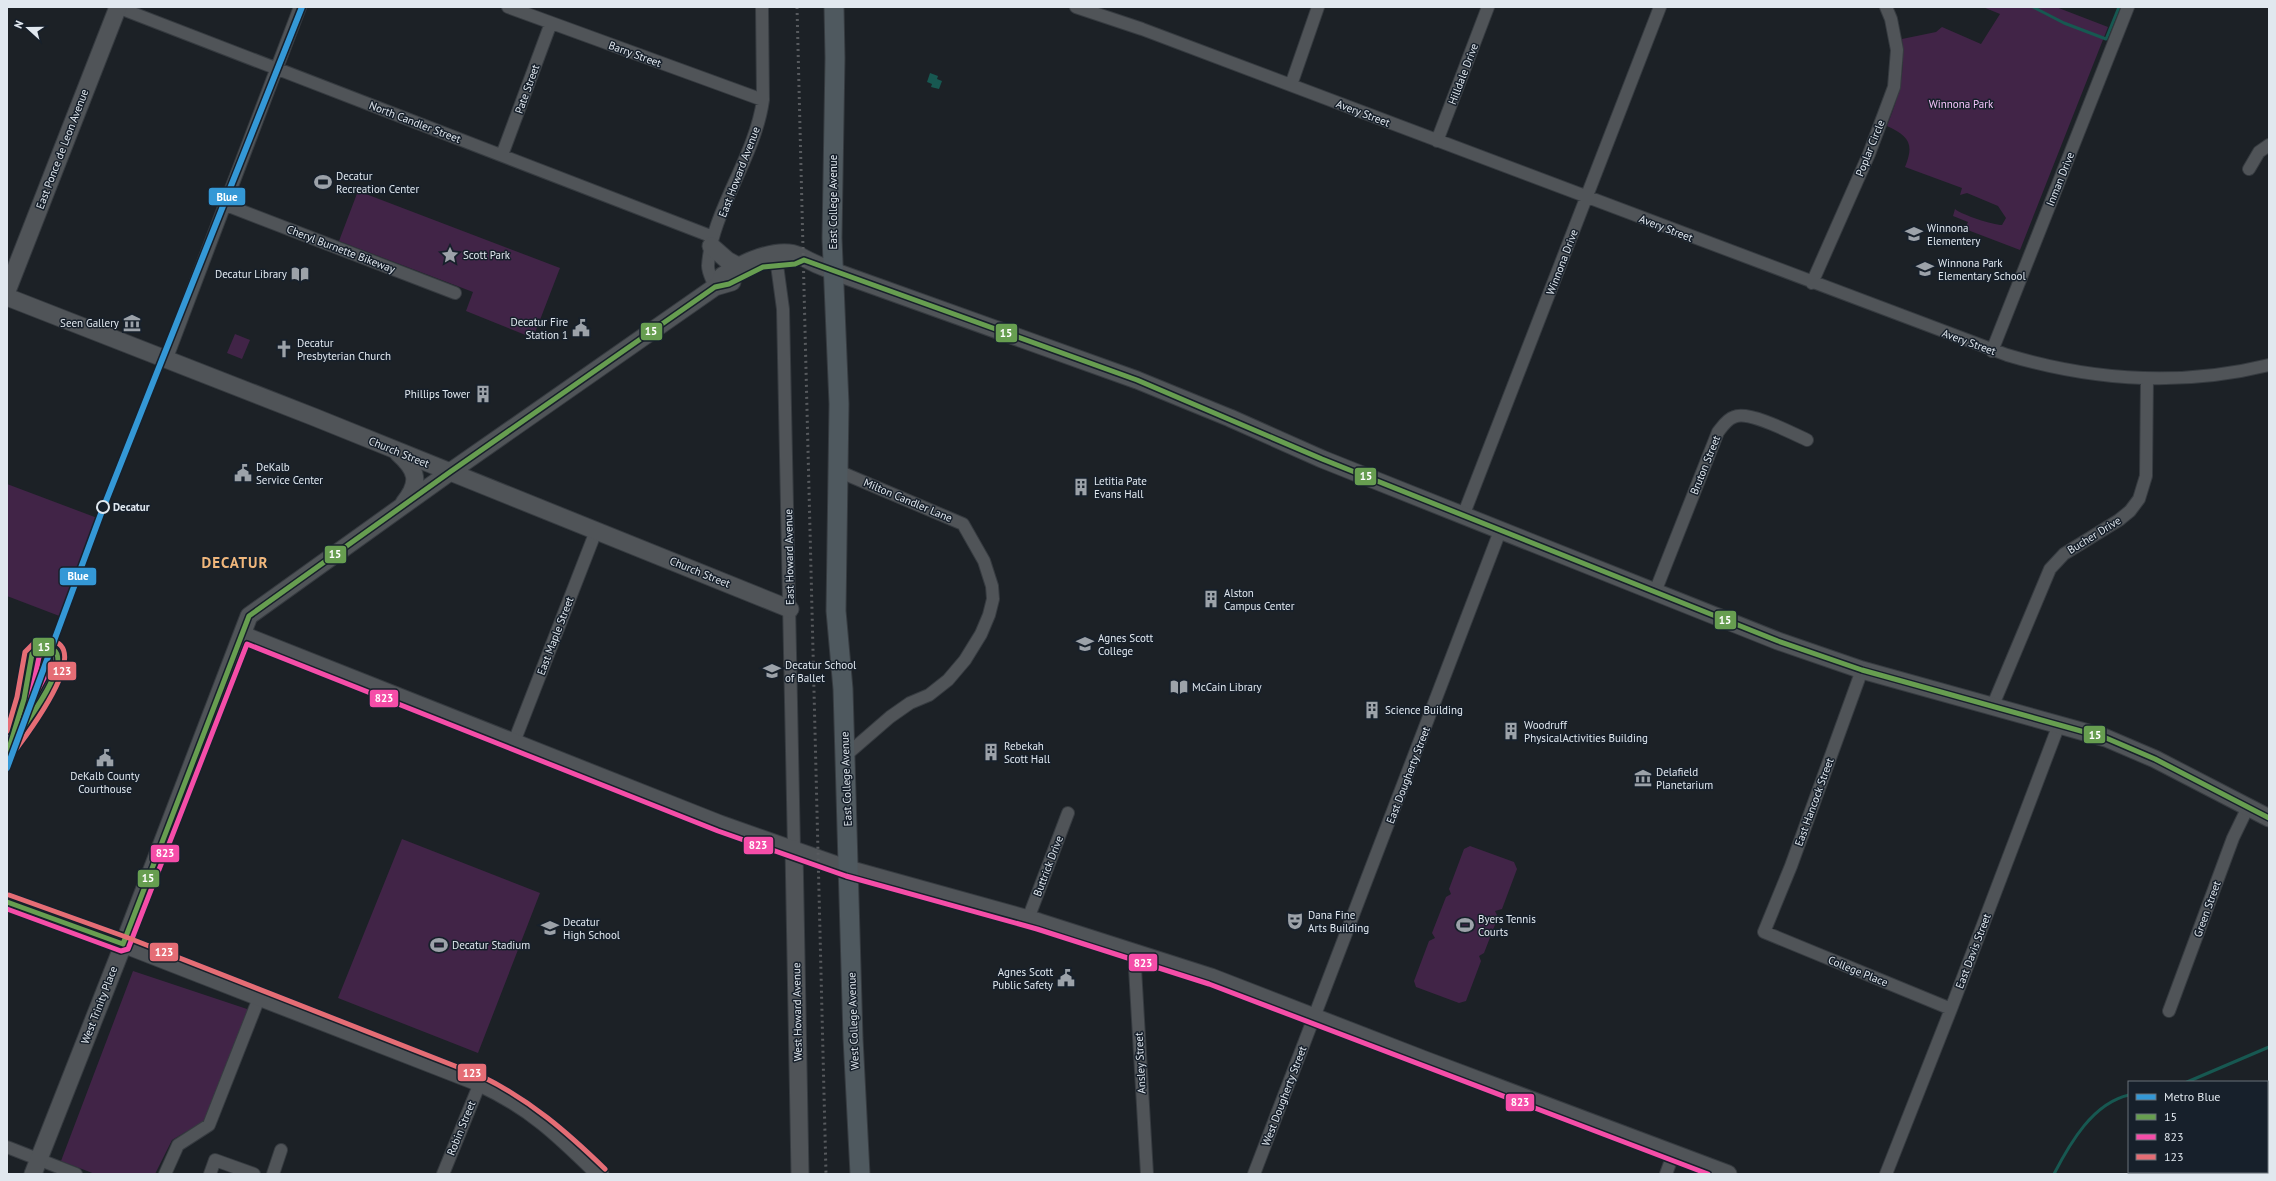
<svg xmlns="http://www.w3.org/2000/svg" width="2276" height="1181" font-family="'PT Sans',sans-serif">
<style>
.green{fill:#412447}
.water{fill:#175851}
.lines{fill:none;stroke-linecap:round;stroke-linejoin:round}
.stream{stroke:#175851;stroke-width:3}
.street-casing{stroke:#363b40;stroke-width:14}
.secondary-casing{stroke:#363b40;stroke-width:19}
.primary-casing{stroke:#363b40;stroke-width:21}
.street{stroke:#505458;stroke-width:12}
.secondary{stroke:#505458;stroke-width:17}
.primary{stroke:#4f595f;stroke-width:19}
.rail{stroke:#575a5e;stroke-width:3;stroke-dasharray:2 4;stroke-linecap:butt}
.bus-1-casing{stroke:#17202b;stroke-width:8}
.bus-2-casing{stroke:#17202b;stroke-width:8}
.bus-3-casing{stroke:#17202b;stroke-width:8}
.bus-1{stroke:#679e50;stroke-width:5}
.bus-2{stroke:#f54da8;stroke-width:5}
.bus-3{stroke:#e56d75;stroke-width:5}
.metro-1-casing{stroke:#17202b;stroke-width:9}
.metro-1{stroke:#3498d6;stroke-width:6}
.stop-dot{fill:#17202b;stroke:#e1e8ef;stroke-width:2}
.labels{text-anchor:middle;stroke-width:3;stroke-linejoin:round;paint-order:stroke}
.street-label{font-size:11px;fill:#e1e8ef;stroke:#17202b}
.park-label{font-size:11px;fill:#f4c3fb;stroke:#17202b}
.poi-label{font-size:11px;fill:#e1e8ef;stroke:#17202b;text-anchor:start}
.stop-label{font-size:11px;font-weight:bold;fill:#e1e8ef;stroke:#17202b;text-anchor:start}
.district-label{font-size:15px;font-weight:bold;letter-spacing:1px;fill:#efb67b;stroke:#17202b}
.line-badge{stroke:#17202b;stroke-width:1.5}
.badge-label{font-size:11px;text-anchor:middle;font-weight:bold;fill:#fff}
</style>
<rect width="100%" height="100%" fill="#1c2126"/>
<path class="green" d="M1983,7H2056L2108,27L2020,250L1965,229L1968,222L1953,216L1955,209C1962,215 1993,225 2002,225L2006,218L1998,206L1967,193L1960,195L1962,188L1905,167C1915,143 1908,136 1887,126C1900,93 1905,75 1902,39L1936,32L1942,27L1981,44L2000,14Z
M358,191L560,268L533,338L466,311L473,292L339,241Z
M235,334L250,340L242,359L227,353Z
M7,484L100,519L62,617L7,596Z
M402,839L540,893L478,1053L338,998Z
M1470,846L1514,862L1517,869L1502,909L1495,911L1498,917L1484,953L1479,956L1481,961L1466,1001L1459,1003L1416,987L1414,981L1429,941L1435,938L1432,933L1446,897L1451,894L1449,889L1464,849Z
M133,971L250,1010L204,1121L172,1140L155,1174H95L61,1161Z"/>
<path class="water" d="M930,73L938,76L937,79L942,81L939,89L931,87L932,84L927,82Z"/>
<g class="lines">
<path class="stream" d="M2033,7L2064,23L2106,39L2119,7
M2187,1082L2269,1047
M2054,1174C2070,1143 2093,1103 2129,1095"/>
<g class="street-casing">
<path id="street" d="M117,7L713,237
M508,7L763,100
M1076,7L1142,29L2007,355C2094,381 2180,387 2269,365
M1291,85L1318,7
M1437,141L1488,7
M502,155L551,23
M2249,169L2259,152L2269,145
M226,205L455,293
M777,265L783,309L794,849
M1812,283L1869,154L1894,87L1897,50L1891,19L1886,7
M715,287C713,281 708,273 708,266C711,212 755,158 763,100L762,7
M1992,351L2128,7
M166,360L300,7
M838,471L963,524L984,561L992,586L993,599L989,615L981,634L965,660L948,680L929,695L910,703L890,717L845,756
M1463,516L1660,7
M1655,592L1718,432C1722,427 1727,419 1734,417C1748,410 1792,433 1807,440
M1862,670L1791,866L1764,932L1951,1009
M1993,705L2050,569L2064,554L2119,520L2130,511L2139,499L2146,476L2147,379
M514,742L596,531
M7,755L24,699L32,654L39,647C45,647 53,646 56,652C68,669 22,729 11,744
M1028,919L1068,813
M1134,951L1147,1174
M2169,1011L2233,838L2248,807
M7,1147L76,1174
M165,1174L178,1145L209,1125L259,998
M210,1174L215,1160L254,1174
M273,1174L281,1150
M443,1174L480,1083
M1254,1174L1500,531
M1666,1174L1674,1152
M1886,1174L1951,1009L2058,727"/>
</g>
<g class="secondary-casing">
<path id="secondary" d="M711,246L727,260L738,266
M720,284L722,276C740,264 778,245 800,256C811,262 822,267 833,271L1137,380L1230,418L1322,459L1778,641L1862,670L2106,738L2155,759L2269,818
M7,291L118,7
M7,297L314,417L790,609
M398,453C417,470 421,482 404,503
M243,635L720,824L848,869L1039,922L1211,977L1425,1060L1728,1174
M794,849L800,1174
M7,902L123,944L480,1083C532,1107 560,1135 600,1174
M33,1174L127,935L249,616L450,472L715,287L732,282"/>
</g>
<g class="primary-casing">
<path id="primary" d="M834,7L835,58L832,238L839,404L836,611L843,689L853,1038L860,1174"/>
</g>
<use href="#street" class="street"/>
<use href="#secondary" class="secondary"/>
<use href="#primary" class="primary"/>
<path class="rail" d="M797,7L826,1174"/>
<g class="bus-1-casing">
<path id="bus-1" d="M7,755L24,699L32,654L39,647C44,647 50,646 54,650C72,665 21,730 11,744
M7,902L123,944L249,616L450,472L715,287L729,284L763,267L795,264L804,260L1137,380L1322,459L1778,641L1862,670L2106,738L2155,759L2269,818"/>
</g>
<g class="bus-2-casing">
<path id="bus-2" d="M42,654L49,655V669L29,706L39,657Z
M7,909L121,951L128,949L247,644L718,831L846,876L1037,929L1209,984L1708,1174"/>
</g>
<g class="bus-3-casing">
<path id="bus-3" d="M7,731L17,697L25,652L37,640C104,633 30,730 17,748
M9,895L126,937L483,1077C530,1100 567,1132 605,1169"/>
</g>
<use href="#bus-1" class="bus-1"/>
<use href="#bus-2" class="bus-2"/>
<use href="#bus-3" class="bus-3"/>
<g class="metro-1-casing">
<path id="metro-1" d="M7,768L102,511L302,7"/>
</g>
<use href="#metro-1" class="metro-1"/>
</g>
<defs>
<g id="stadium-bare" transform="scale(1.38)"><path d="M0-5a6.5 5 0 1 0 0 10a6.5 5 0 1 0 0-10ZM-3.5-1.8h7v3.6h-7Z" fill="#9ca2a9" stroke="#17202b" stroke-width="2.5" paint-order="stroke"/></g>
<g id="school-bare" transform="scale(1.38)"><path d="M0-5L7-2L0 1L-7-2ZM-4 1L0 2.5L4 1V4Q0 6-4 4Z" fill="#9ca2a9" stroke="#17202b" stroke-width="2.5" paint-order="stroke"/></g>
<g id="sight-bare" transform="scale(1.38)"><path d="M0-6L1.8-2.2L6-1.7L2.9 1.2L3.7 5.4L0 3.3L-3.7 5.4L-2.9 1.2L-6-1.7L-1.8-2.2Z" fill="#9ca2a9" stroke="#17202b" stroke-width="2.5" paint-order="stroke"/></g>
<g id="library-bare" transform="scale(1.38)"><path d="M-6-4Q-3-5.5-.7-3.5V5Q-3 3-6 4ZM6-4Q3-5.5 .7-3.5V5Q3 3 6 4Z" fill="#9ca2a9" stroke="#17202b" stroke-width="2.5" paint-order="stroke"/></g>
<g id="museum-bare" transform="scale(1.38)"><path d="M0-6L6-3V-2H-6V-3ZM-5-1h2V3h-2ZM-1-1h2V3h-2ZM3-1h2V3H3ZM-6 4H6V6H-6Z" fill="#9ca2a9" stroke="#17202b" stroke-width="2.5" paint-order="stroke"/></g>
<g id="civic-bare" transform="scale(1.38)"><path d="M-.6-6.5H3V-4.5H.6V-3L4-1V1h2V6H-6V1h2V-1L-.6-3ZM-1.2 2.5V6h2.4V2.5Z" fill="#9ca2a9" stroke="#17202b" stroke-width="2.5" paint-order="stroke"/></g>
<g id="church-bare" transform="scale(1.38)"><path d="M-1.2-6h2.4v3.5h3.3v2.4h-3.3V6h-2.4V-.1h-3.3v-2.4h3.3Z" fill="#9ca2a9" stroke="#17202b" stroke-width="2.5" paint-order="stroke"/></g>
<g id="building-bare" transform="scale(1.38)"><path d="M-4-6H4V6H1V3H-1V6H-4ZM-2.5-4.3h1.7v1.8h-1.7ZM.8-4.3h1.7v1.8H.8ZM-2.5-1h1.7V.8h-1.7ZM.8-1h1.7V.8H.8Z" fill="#9ca2a9" stroke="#17202b" stroke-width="2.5" paint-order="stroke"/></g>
<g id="university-bare" transform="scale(1.38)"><path d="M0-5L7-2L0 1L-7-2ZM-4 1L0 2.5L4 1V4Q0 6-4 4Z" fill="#9ca2a9" stroke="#17202b" stroke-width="2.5" paint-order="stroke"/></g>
<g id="theatre-bare" transform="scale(1.38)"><path d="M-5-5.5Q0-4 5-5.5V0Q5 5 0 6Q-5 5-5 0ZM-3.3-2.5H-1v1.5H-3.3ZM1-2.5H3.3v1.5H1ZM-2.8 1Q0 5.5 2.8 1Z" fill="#9ca2a9" stroke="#17202b" stroke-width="2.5" paint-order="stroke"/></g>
</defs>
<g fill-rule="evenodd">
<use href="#stadium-bare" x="323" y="182"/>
<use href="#school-bare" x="1914" y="234"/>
<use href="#sight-bare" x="450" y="255"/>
<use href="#school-bare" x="1925" y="269"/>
<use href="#library-bare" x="300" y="274"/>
<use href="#museum-bare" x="132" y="323"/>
<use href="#civic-bare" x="581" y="328"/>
<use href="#church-bare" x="284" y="349"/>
<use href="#building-bare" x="483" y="394"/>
<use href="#civic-bare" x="243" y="473"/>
<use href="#building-bare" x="1081" y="487"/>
<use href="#building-bare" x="1211" y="599"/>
<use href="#university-bare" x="1085" y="644"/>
<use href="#school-bare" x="772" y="671"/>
<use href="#library-bare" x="1179" y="687"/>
<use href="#building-bare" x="1372" y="710"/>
<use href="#building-bare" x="1511" y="731"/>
<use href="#building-bare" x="991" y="752"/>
<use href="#civic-bare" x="105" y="758"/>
<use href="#museum-bare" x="1643" y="778"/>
<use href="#theatre-bare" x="1295" y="921"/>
<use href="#stadium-bare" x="1465" y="925"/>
<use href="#school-bare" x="550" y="928"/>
<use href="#stadium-bare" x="439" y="945"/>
<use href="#civic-bare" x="1066" y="978"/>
</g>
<circle class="stop-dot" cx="103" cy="507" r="6"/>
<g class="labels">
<g class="street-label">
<text transform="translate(635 54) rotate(20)" y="4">Barry Street</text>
<text transform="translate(1463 74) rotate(-69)" y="4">Hilldale Drive</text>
<text transform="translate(527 89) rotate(-70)" y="4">Pate Street</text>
<text transform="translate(1363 113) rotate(21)" y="4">Avery Street</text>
<text transform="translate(415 122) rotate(21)" y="4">North Candler Street</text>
<text transform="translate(1870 148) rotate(-68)" y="4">Poplar Circle</text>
<text transform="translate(62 149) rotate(-69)" y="4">East Ponce de Leon Avenue</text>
<text transform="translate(739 172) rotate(-69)" y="4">East Howard Avenue</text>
<text transform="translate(2060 179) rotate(-68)" y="4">Inman Drive</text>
<text transform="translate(833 202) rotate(-90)" y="4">East College Avenue</text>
<text transform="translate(1666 228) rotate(21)" y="4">Avery Street</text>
<text transform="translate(341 249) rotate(21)" y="4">Cheryl Burnette Bikeway</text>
<text transform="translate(1562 262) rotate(-69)" y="4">Winnona Drive</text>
<text transform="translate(1969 342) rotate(20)" y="4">Avery Street</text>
<text transform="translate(399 452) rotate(22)" y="4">Church Street</text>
<text transform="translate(1705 465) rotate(-68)" y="4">Bruton Street</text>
<text transform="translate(908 500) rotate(23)" y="4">Milton Candler Lane</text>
<text transform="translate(2094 535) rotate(-32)" y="4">Bucher Drive</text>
<text transform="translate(789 557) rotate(-91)" y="4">East Howard Avenue</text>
<text transform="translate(700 572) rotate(22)" y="4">Church Street</text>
<text transform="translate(555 636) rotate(-69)" y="4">East Maple Street</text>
<text transform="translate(1408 775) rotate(-69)" y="4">East Dougherty Street</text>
<text transform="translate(846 779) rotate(-92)" y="4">East College Avenue</text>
<text transform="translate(1814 802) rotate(-70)" y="4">East Hancock Street</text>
<text transform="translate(1048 866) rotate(-69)" y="4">Buttrick Drive</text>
<text transform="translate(2207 909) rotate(-70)" y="4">Green Street</text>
<text transform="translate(1973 951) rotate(-69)" y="4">East Davis Street</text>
<text transform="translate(1858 971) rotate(22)" y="4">College Place</text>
<text transform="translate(99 1005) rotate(-69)" y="4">West Trinity Place</text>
<text transform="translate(797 1012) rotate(-91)" y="4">West Howard Avenue</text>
<text transform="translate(853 1021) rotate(-92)" y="4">West College Avenue</text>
<text transform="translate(1140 1063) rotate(-93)" y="4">Ansley Street</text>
<text transform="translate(1284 1096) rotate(-69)" y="4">West Dougherty Street</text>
<text transform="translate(461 1128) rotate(-68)" y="4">Robin Street</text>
</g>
<g class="park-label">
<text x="1961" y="108">Winnona Park</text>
</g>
<g class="poi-label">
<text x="336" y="180">Decatur<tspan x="336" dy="13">Recreation Center</tspan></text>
<text x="1927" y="232">Winnona<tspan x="1927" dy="13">Elementery</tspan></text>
<text x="463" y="259">Scott Park</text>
<text x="1938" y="267">Winnona Park<tspan x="1938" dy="13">Elementary School</tspan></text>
<text x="287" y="278" text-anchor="end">Decatur Library</text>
<text x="568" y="326" text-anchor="end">Decatur Fire<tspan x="568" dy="13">Station 1</tspan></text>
<text x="119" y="327" text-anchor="end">Seen Gallery</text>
<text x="297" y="347">Decatur<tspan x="297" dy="13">Presbyterian Church</tspan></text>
<text x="470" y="398" text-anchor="end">Phillips Tower</text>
<text x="256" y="471">DeKalb<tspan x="256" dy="13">Service Center</tspan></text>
<text x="1094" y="485">Letitia Pate<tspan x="1094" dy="13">Evans Hall</tspan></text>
<text x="1224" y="597">Alston<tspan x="1224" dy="13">Campus Center</tspan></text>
<text x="1098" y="642">Agnes Scott<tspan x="1098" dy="13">College</tspan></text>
<text x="785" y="669">Decatur School<tspan x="785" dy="13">of Ballet</tspan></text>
<text x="1192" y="691">McCain Library</text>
<text x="1385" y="714">Science Building</text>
<text x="1524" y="729">Woodruff<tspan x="1524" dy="13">PhysicalActivities Building</tspan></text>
<text x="1004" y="750">Rebekah<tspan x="1004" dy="13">Scott Hall</tspan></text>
<text x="1656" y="776">Delafield<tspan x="1656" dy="13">Planetarium</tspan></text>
<text x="105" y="780" text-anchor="middle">DeKalb County<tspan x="105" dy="13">Courthouse</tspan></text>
<text x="1308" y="919">Dana Fine<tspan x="1308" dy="13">Arts Building</tspan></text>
<text x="1478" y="923">Byers Tennis<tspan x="1478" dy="13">Courts</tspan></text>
<text x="563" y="926">Decatur<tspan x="563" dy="13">High School</tspan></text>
<text x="452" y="949">Decatur Stadium</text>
<text x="1053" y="976" text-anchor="end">Agnes Scott<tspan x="1053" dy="13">Public Safety</tspan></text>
</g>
<g class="stop-label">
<text x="113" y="511">Decatur</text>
</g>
<g class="district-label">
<text x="235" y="568">DECATUR</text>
</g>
</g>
<g class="line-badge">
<rect x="208" y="187" width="38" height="19" rx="4" fill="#3498d6"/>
<rect x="640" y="322" width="23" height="19" rx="4" fill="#679e50"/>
<rect x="995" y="323" width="23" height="20" rx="4" fill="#679e50"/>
<rect x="1354" y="467" width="23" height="19" rx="4" fill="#679e50"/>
<rect x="324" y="545" width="23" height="19" rx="4" fill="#679e50"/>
<rect x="59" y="567" width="38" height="19" rx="4" fill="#3498d6"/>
<rect x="1714" y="610" width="23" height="20" rx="4" fill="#679e50"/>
<rect x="32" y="637" width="23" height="20" rx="4" fill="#679e50"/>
<rect x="47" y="661" width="30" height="20" rx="4" fill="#e56d75"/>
<rect x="369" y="689" width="30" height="19" rx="4" fill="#f54da8"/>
<rect x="2083" y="725" width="23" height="19" rx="4" fill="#679e50"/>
<rect x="743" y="836" width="31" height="19" rx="4" fill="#f54da8"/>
<rect x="150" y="844" width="30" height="19" rx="4" fill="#f54da8"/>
<rect x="137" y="869" width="23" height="19" rx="4" fill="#679e50"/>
<rect x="149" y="942" width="30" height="20" rx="4" fill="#e56d75"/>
<rect x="1128" y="953" width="30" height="19" rx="4" fill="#f54da8"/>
<rect x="457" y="1063" width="30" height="19" rx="4" fill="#e56d75"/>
<rect x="1505" y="1093" width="30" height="19" rx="4" fill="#f54da8"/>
</g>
<g class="badge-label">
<text x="227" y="201">Blue</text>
<text x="651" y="335">15</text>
<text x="1006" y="337">15</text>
<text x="1366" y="480">15</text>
<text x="335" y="558">15</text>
<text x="78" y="580">Blue</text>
<text x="1725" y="624">15</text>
<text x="44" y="651">15</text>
<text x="62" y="675">123</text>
<text x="384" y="702">823</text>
<text x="2095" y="739">15</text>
<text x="758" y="849">823</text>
<text x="165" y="857">823</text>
<text x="148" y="882">15</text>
<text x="164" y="956">123</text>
<text x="1143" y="967">823</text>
<text x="472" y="1077">123</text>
<text x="1520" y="1106">823</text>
</g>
<rect width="2276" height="1181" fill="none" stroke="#e1e8ef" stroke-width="16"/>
<rect x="2128" y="1081" width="140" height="92" fill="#17202b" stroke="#687079"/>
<rect x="2136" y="1094" width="20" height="6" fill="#3498d6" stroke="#687079"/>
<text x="2164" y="1101" font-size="12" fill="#e1e8ef">Metro Blue</text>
<rect x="2136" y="1114" width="20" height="6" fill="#679e50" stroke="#687079"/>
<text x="2164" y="1121" font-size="12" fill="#e1e8ef">15</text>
<rect x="2136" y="1134" width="20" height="6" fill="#f54da8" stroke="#687079"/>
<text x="2164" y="1141" font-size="12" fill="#e1e8ef">823</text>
<rect x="2136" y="1154" width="20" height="6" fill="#e56d75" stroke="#687079"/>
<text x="2164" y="1161" font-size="12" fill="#e1e8ef">123</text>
<g transform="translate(28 28) rotate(291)" stroke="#17202b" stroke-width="3" paint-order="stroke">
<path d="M0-3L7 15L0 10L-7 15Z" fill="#e1e8ef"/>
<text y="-6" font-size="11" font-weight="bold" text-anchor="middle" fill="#e1e8ef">N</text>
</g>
</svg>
